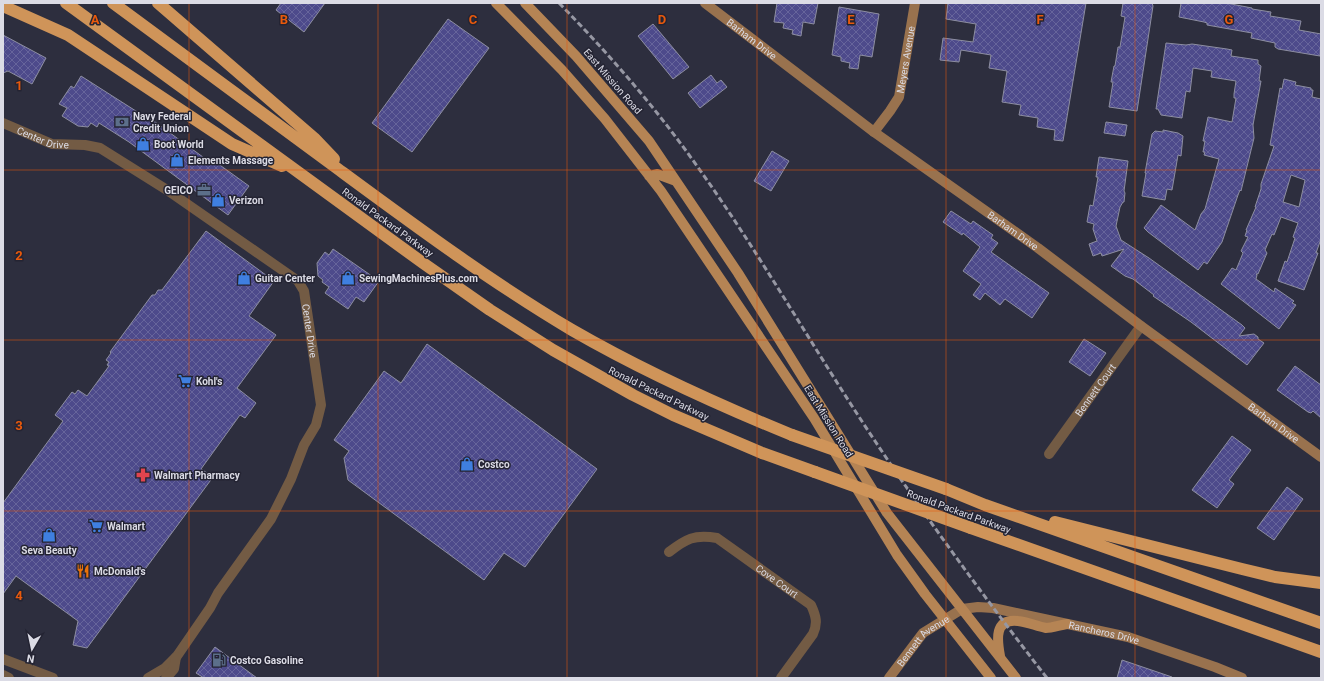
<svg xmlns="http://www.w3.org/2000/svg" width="1324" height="681" font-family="Roboto,sans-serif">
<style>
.building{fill:url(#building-cross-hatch);stroke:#8d8ea1;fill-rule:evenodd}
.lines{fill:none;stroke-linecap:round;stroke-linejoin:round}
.street{stroke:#735b44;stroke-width:10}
.secondary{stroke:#99724e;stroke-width:10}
.primary{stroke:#b58454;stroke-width:10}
.highway{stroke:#cf9459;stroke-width:12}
.rail{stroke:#9697a3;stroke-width:3;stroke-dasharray:6 3;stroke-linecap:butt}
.highway-bridge{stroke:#cf9459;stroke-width:12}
.grid{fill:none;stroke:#e8590c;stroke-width:1;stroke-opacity:0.55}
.labels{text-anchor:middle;stroke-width:3;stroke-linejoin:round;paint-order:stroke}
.street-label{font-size:10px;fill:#dbdbe5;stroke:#242433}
.poi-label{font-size:10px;font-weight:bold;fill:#dbdbe5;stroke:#242433;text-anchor:start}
.grid-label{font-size:13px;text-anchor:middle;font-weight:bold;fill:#e8590c;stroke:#242433;stroke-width:3;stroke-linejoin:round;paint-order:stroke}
</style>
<defs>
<pattern id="building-cross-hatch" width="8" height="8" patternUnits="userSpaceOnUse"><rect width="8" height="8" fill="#4d4a8b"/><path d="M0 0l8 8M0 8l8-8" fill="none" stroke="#66649b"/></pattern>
</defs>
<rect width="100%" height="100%" fill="#2d2e3e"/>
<path class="building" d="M281,3H325L304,32L276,10Z
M777,3H818L814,24L803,22L801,36L792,34L793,30L783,28L784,23L774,22Z
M948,3H1086L1063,141L1054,140L1055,130L1037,127L1038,118L1019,115L1021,105L1002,102L1007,71L989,68L991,55L961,50L959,62L940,60L943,38L973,42L976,24L946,19Z
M1123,3H1152L1153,6L1137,111L1109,107L1113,82H1111L1114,66H1115L1118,47H1120L1125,17L1121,16Z
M1181,3H1226L1252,8V9L1271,12L1270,16L1301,21L1299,30L1321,34L1320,56L1278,49L1275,47V43L1251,38L1252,33L1207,25V23L1204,22L1179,17Z
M839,7L879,14L872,57L860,55L858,69L849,68L850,63L841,61V57L832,55Z
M448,19L489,48L412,152L372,123Z
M653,24L689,67L673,79L638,36Z
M3,35L46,58L32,84L8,71L3,73Z
M1166,43L1186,45L1192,44L1227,49L1232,50L1231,56L1258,60V64L1261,66L1259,81H1261L1253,125L1254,138L1241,191L1240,190L1238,195L1222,242L1207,264L1204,262L1198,270L1148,232L1144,228L1161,205L1195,230L1201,214L1205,209L1219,159L1204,155L1205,152H1203L1205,141H1203L1208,117L1232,122L1236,98H1234V94L1236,81L1211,77L1212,71L1193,68L1190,92L1186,91L1182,118L1161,115L1158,109H1156Z
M711,75L717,83L721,80L727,87L700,108L688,93Z
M81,76L150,120L151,119L207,160L210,158L249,186L228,215L129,142L99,123L97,127L91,123L88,127L78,126L62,116L67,108L59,104L71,86L74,88Z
M1284,79L1296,82L1295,85L1311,88V90H1313L1312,97L1321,99V239L1316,253H1318L1304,290L1278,281L1285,261L1287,262L1295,238L1293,237L1298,223L1281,217L1274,235L1272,234L1265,250L1267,253L1258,274H1256L1257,275L1256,279L1274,292L1275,288L1294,301L1292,303L1296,305L1279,329L1221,284L1232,268L1236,270L1243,253L1241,251L1248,237L1245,236L1247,230H1246L1256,207H1255L1261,189V184L1274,146L1270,145L1280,88L1282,89ZM1291,175L1305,180L1299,207L1283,202Z
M1106,122L1127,125L1125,136L1104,133Z
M1163,130L1178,133L1183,136L1181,156L1178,155L1172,190L1167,189L1165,200L1142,196L1146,173H1145L1152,134L1155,131L1163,132Z
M772,151L789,161L771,191L754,181Z
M1099,157L1128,161L1124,191L1125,193L1124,202H1123L1120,207L1116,226L1121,240L1149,258L1242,325L1245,328L1239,336L1254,334L1258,337V339L1264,343L1247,365L1191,322L1153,296L1154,295L1133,279L1125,276L1111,266L1124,249L1102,256L1101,253L1093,256L1089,244L1097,241L1093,229L1094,224L1087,222L1090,205L1093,206L1098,177H1096Z
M951,211L971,224L973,221L993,235L991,238L998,243L991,252L1049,293L1032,318L1005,299L1000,305L985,293L980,300L973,295L981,284L963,271L980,247L963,233L962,235L943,222Z
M206,231L274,281L249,316L276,335L237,388L256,403L245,418L240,415L201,469L213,477L87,648L73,645L78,621L16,576L3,594V503L63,421L55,415L72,392L75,394L78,390L87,396L109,366L107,365L109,362L106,360L111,353L110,352L152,295H155L158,290H162Z
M333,249L379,281L364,302L356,297L348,309L325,293L329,287L322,282L323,280L318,276L317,263L325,252L329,255Z
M1084,339L1106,353L1090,376L1069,362Z
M427,344L597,469L525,567L504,553L484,580L348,480L344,458L349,451L334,440L384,371L401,383Z
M1295,366L1321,385V418L1313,411L1311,413L1308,412L1277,390Z
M1232,436L1251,450L1229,480L1234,484L1217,508L1192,490Z
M1287,487L1303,499L1274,540L1257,528Z
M215,647L257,678H204L196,673Z
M1122,660L1172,677V678H1117Z"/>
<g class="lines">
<g class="street">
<path id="s1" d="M3,123L52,144L85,145L100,148L167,190L298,281L304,291L321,405L316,425L304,445L291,479L271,519L218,593L210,608L177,656L165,668L148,678"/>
<path id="s2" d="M1049,454L1141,326"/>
<path id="s3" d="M669,552C686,539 694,534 717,538L811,605C816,616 818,623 813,634L781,678"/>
<path d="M3,659L53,678"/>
<path d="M3,675L9,678"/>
<path d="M166,678L174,669L176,657"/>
</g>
<g class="secondary">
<path id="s4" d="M705,3L874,132L1038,248L1141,326L1321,457"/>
<path id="s5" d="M874,132L890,111L899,97L915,3"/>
<path id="s6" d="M889,678L923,633L962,609L978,607L993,608L1128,637L1215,667L1242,678"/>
</g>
<path class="primary" d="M496,3L562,70L605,119L661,191L814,418L897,555L925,594L991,678
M525,3L576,56L649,141L738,273L887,513L1016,678
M649,176L657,174L676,181
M1000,656C997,640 994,618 1018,621C1028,622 1036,626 1046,628C1052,628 1060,625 1067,624"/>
<path class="highway" d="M66,3L423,263L490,310L553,350L633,395L673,415L762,453L815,472
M113,3C188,58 263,114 338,169C414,225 491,282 572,330C643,371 716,404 792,435
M158,3L314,138L334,159
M3,6L68,35L232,144L282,166
M946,489L985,505L1321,623
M1055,522L1242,569L1275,577L1321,583
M971,528L1321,652"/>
<path class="rail" d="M559,3C609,54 656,108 697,166C761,255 814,350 875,441C929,522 987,601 1047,678"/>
<path class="highway-bridge" d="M792,435L946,489
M815,472L971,528"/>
</g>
<path class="grid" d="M189,3V678M378,3V678M567,3V678M757,3V678M946,3V678M1135,3V678M3,170H1321M3,340H1321M3,511H1321"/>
<defs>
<g id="bank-bare" transform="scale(1.08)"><path d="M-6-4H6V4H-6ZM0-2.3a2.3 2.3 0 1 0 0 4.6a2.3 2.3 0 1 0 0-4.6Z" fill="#5c6f8a" stroke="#242433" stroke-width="2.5" paint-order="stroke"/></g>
<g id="shop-bare" transform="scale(1.08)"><path d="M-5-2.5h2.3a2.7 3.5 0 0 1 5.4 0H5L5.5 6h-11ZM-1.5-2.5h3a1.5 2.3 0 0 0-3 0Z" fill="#3f7fe0" stroke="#242433" stroke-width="2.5" paint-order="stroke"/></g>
<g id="office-bare" transform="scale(1.08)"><path d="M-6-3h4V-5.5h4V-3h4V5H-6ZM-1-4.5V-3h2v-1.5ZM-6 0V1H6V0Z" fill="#5c6f8a" stroke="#242433" stroke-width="2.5" paint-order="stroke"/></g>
<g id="supermarket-bare" transform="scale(1.08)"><path d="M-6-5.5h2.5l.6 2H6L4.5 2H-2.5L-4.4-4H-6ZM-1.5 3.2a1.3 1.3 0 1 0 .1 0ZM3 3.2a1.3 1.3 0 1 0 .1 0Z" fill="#3f7fe0" stroke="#242433" stroke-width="2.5" paint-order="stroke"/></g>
<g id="pharmacy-bare" transform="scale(1.08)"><path d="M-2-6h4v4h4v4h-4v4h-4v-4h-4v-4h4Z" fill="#e0444e" stroke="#242433" stroke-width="2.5" paint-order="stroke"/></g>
<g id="restaurant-bare" transform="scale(1.08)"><path d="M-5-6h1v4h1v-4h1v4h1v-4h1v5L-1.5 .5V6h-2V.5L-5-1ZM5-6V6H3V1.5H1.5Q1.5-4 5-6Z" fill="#e8710a" stroke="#242433" stroke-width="2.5" paint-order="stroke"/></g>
<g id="fuel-bare" transform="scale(1.08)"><path d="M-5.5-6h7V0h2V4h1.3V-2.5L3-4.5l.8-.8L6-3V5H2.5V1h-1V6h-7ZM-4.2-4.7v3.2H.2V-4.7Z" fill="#5c6f8a" stroke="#242433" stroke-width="2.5" paint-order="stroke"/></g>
</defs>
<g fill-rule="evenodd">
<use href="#bank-bare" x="122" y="122"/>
<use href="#shop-bare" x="143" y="144"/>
<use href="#shop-bare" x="177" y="160"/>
<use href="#office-bare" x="204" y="190"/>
<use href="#shop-bare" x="218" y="200"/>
<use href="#shop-bare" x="244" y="278"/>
<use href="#shop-bare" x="348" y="278"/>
<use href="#supermarket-bare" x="185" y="381"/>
<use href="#shop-bare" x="467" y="464"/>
<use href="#pharmacy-bare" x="143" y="475"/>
<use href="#supermarket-bare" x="96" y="526"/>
<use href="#shop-bare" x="49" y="535"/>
<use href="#restaurant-bare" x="83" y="571"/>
<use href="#fuel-bare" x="219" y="660"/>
</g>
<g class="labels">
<g class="street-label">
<text dy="4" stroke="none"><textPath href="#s4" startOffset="59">Barham Drive</textPath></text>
<text dy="4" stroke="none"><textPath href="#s5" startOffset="81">Meyers Avenue</textPath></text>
<text transform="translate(613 81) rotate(49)" y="4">East Mission Road</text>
<text dy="4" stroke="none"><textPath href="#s1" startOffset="43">Center Drive</textPath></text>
<text transform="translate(388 222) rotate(36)" y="4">Ronald Packard Parkway</text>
<text dy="4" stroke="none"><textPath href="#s4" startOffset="383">Barham Drive</textPath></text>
<text dy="4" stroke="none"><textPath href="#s1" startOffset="392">Center Drive</textPath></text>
<text dy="4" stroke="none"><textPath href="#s2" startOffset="79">Bennett Court</textPath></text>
<text transform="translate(659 393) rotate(26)" y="4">Ronald Packard Parkway</text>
<text transform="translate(829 421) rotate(58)" y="4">East Mission Road</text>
<text dy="4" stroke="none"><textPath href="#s4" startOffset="707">Barham Drive</textPath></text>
<text transform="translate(959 511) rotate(20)" y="4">Ronald Packard Parkway</text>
<text dy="4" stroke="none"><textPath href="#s3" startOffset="126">Cove Court</textPath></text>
<text dy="4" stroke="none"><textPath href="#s6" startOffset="247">Rancheros Drive</textPath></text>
<text dy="4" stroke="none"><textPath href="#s6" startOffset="51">Bennett Avenue</textPath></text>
</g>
<g class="poi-label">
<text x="133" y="120">Navy Federal<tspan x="133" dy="12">Credit Union</tspan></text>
<text x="154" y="148">Boot World</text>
<text x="188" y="164">Elements Massage</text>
<text x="193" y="194" text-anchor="end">GEICO</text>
<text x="229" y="204">Verizon</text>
<text x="255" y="282">Guitar Center</text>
<text x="359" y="282">SewingMachinesPlus.com</text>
<text x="196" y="385">Kohl's</text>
<text x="478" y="468">Costco</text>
<text x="154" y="479">Walmart Pharmacy</text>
<text x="107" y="530">Walmart</text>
<text x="49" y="554" text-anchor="middle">Seva Beauty</text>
<text x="94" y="575">McDonald's</text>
<text x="230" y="664">Costco Gasoline</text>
</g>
</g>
<g class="grid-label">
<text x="95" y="24">A</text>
<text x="284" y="24">B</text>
<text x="473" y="24">C</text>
<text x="662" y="24">D</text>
<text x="851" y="24">E</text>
<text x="1040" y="24">F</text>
<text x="1229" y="24">G</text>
<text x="19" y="90">1</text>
<text x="19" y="260">2</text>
<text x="19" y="430">3</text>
<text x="19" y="600">4</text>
</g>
<rect width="1324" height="681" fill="none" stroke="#dbdbe5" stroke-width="8"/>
<g transform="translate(32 649) rotate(189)" stroke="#242433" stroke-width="3" paint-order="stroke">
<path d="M0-3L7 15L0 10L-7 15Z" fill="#dbdbe5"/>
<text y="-6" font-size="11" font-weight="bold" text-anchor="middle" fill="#dbdbe5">N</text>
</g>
</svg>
